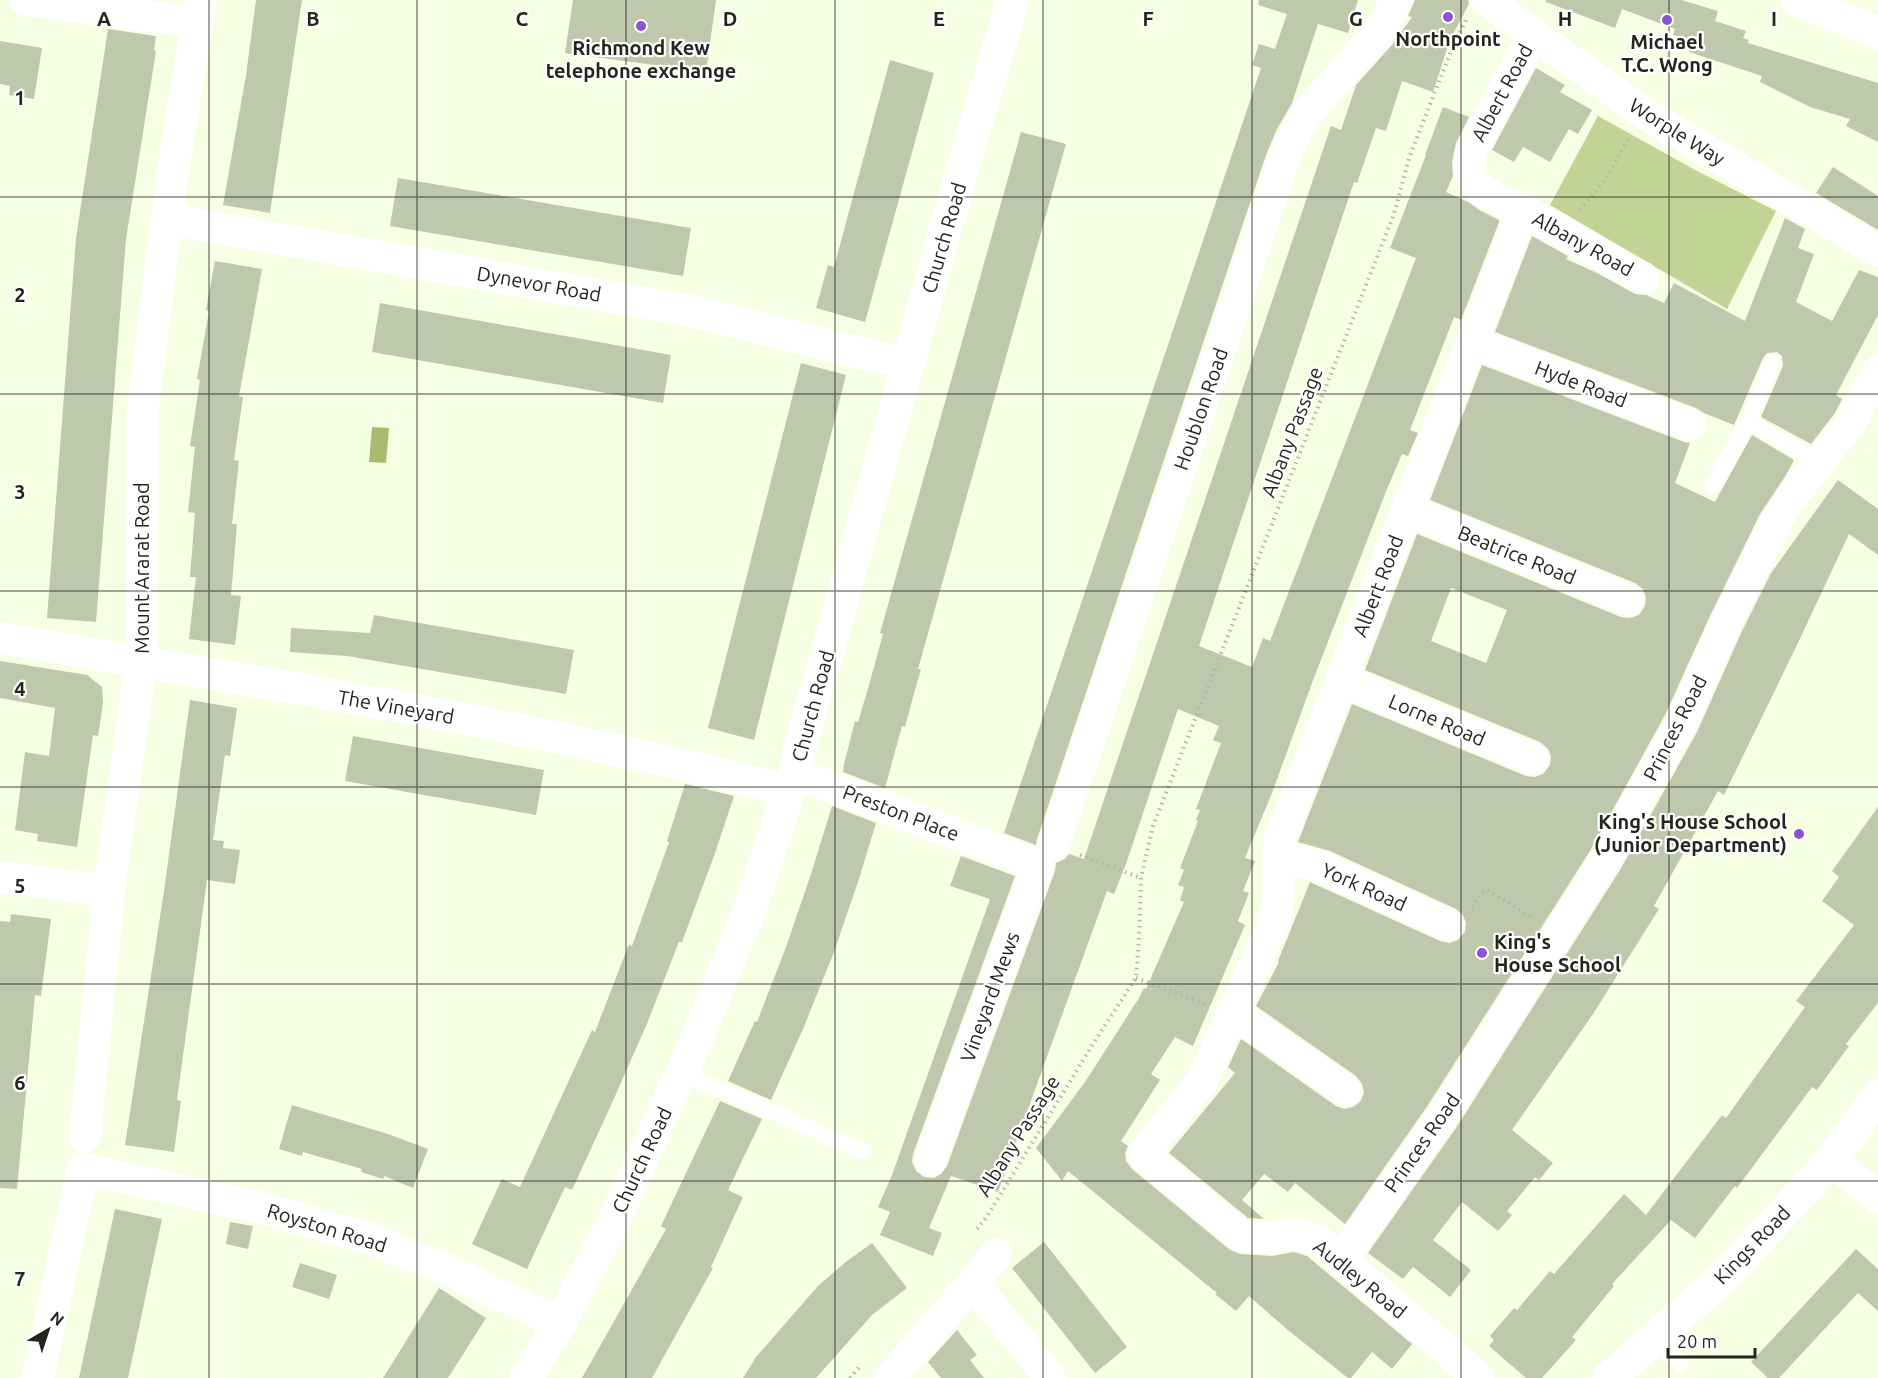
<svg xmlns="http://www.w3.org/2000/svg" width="1878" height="1378" font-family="Ubuntu,sans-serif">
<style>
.green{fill:#c1d395}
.water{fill:#a7bc6e}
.building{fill:#bfc7ad;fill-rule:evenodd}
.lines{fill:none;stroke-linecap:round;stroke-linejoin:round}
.path{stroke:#b1b8a3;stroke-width:4;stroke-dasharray:1.5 4.5;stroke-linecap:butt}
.lane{stroke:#fff;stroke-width:16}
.street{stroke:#fff;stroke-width:32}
.secondary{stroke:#fff;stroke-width:33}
.primary{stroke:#fff;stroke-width:33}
.grid{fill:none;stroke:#23261c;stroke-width:1.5;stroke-opacity:0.55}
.poi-dot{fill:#8a55cd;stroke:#fff;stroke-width:2}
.labels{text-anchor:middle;stroke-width:4.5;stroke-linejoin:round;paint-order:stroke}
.poi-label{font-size:20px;font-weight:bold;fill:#23261c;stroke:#fff}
.street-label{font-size:20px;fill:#23261c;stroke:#fff}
.grid-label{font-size:20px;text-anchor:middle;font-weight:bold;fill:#23261c;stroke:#fff;stroke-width:4.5;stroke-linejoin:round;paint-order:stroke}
</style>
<rect width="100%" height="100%" fill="#f6fee4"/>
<path class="green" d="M1598,116L1697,171L1776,211L1727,309L1550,205Z"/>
<path class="water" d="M372,427L389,428L386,463L369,462Z"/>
<path class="building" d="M256,0H302L270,213L223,205L246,75Z
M573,0H716L706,72L565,53Z
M1259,0H1358L1348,33L1318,24L1292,103L1277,129L1266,155L1037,839L1036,845L1004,833L1261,68L1252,65L1259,44L1275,49L1287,14L1258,5Z
M1415,0H1468L1469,4L1450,40L1433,92L1402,81L1386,131L1376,128L1357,183L1354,182L1199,646L1252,667L1263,638L1270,641L1416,258L1390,248L1426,155H1425L1443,107L1469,117L1456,143L1452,161L1453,176L1446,192L1468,202L1481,211L1499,220V222L1461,320L1454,317L1410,430L1418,433L1408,456L1402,454L1387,489L1312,683L1272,793L1245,858L1255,861L1243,891L1249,893L1238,921L1245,925L1193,1046L1175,1037L1151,1074L1160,1080L1121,1141L1128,1146L1125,1153L1126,1161L1132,1169L1230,1250L1240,1254L1272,1256L1294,1252L1307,1256L1412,1344L1392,1369L1372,1352L1351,1378H1348L1289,1331L1249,1296L1236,1311L1215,1294L1217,1293L1068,1171L1062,1181L1036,1148L1085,1082L1139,998L1144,988L1146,989L1184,902L1180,900L1184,887L1178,885L1184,870L1180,868L1198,821L1196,820L1200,810L1196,809L1221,743L1213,740L1219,726L1178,709L1126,864L1114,894L1107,891L998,1192L951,1176L929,1228L942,1233L933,1256L880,1235L890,1212L878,1207L892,1175L990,899L950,886L961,856L1015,876L913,1154L912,1162L916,1171L924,1177L934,1178L941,1174L947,1166L1055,871L1056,863L1065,859L1069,854L1084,859L1331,126L1341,130L1356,85L1392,45L1412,17L1408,16Z
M1546,0H1681L1718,11L1715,21L1746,31L1743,38L1749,40L1748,43L1878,83V142L1846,126L1850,119L1810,107L1760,82L1762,76L1689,52L1691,41L1673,35L1675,29L1622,9L1615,28L1546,2Z
M108,29L156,36L154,50L156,51L126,239L96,622L47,618L76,238Z
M0,41L42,48L34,99L9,95L10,86L0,84Z
M890,60L934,73L865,322L816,308L828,265L834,267Z
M1536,68L1565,85L1560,92L1592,110L1578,134L1569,129L1550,162L1523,147L1514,162L1492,150Z
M1021,132L1066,144L918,669H921L913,697L905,727L902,726L885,788L843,772L844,764L855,721L858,722L869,685L883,634L880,633Z
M1833,167L1878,196V230L1816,193Z
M398,178L691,228L683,276L390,226Z
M1785,218L1805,229L1798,248L1814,254L1796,302L1832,321L1859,270L1878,277V315L1836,395L1842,399L1835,413L1811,444L1761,417L1783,366L1782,356L1777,352L1767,353L1763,358L1734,425L1704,413L1696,408L1495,332L1532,236L1568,256L1566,259L1599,274L1635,294L1646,295L1664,303L1674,283L1745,321Z
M215,261L262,269L239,396L243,397L234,460L239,461L232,524H237L231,595L241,596L235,645L189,639L196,577H190L195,513L188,512L195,447L190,446L200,380L197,379L209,311L206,310Z
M380,303L671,355L663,403L372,352Z
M801,363L846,375L754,740L708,728Z
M1482,365L1684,442L1690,443L1675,483L1715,502L1752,435L1794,460L1786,475L1760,514L1710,616L1665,715L1590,851L1428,1105L1345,1224L1295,1183L1288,1192L1264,1174L1242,1200L1264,1219L1248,1218L1169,1153L1235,1073L1228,1067L1241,1039L1336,1106L1345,1109L1353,1107L1360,1102L1364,1093L1362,1084L1356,1076L1256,1006L1279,962L1278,961L1310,882L1440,941L1449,943L1458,940L1465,932L1466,923L1463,915L1456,909L1330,851L1298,842L1352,704L1526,776L1535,777L1543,774L1550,765L1551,756L1548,749L1540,742L1365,670L1417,534L1621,617L1630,618L1639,615L1645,606L1646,597L1643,589L1635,583L1430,500ZM1451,588L1507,610L1486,663L1431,641Z
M1838,480L1878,509V555L1849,534L1796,647L1724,795L1718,791L1654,906L1659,909L1593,1014L1512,1130L1553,1163L1539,1180L1535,1177L1507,1211L1512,1215L1498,1231L1462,1202L1433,1240L1471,1270L1450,1297L1413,1267L1403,1279L1368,1253L1458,1125L1620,870L1697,732L1742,631L1771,573Z
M374,615L574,650L566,694L347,656L290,652L291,628L370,633Z
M0,661L87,675L102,687L103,703L98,736L93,735L77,847L37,841L38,834L15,830L25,752L49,756L55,708L0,698Z
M190,700L237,708L230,756L225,755L213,840L224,841L223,848L240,850L235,884L207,880L177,1100L181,1101L174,1152L125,1145L164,891Z
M353,736L544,770L536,815L345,781Z
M685,784L734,796L714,856L682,942H679L646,1026L612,1103L572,1190L565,1187L527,1269L472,1244L502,1179L520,1187L592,1030L595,1032L629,944L632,946L669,842L667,841Z
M832,806L876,823L859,879L834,952L803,1029L771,1100L728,1081L755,1021L757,1022L786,947L811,874Z
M1878,807V1003L1846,1044L1849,1046L1817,1090L1812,1087L1737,1188L1735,1186L1695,1238L1671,1220L1612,1284L1614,1286L1572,1337L1576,1340L1542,1378H1526L1489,1346L1494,1340L1490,1336L1514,1308L1517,1310L1550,1271L1554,1274L1624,1194L1646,1215L1722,1115L1726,1118L1805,1007L1796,1001L1854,925L1822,901L1839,877L1832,871Z
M11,914L51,919L41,996L35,995L17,1189L0,1188V921L10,922Z
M720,1101L762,1119L728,1190L743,1197L711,1267L713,1268L652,1378H582L666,1229L661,1226Z
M292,1105L388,1134L428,1149L413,1188L384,1176L383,1179L361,1172L362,1169L303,1152L302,1156L279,1149Z
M115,1209L162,1219L138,1332L128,1378H79Z
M230,1222L253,1226L248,1249L226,1244Z
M1044,1242L1127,1347L1095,1373L1012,1268Z
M872,1243L907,1288L872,1315L816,1378H743L756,1357L818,1286L847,1261Z
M1856,1249L1878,1269V1311L1858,1293L1779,1378H1768L1751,1362Z
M300,1263L337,1275L329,1299L292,1287Z
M439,1288L486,1318L448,1378H383Z
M957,1330L977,1355L970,1360L984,1378H941L928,1362Z"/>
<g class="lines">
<path class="path" d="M1580,210L1606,179L1629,137
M1080,855L1141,878
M1472,907L1482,893L1487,890L1532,917
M1136,978L1205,1004
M977,1229L986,1218L1096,1039L1136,978L1139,938L1141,878L1153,826L1394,214L1409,158L1453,46L1466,20
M850,1378L861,1365"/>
<path class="lane" d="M1748,421L1773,362
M1712,486L1748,421L1820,463
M682,1073L862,1151
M1655,1338L1681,1364"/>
<path class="street" d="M26,0L198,23
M1486,0L1645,114L1878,251
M1523,210L1643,278
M166,219L691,311L872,356L909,363
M1472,342L1690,425
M1407,510L1628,600
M0,638C264,683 530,724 789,791
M1341,680L1533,759
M795,773L1038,865L930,1160
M1054,845L1283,162L1294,136L1307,113L1378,33L1397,0
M1278,859L1296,860L1322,867L1448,925
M0,877L109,891
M1233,1012L1346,1091
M85,1137L109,891L141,662L143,408L172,177L201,0
M1831,1161L1878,1197
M1341,1260L1443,1115L1605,860L1681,723L1726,623L1776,522L1791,498L1850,423L1878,371
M973,1283L996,1254
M38,1378L83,1169L258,1207L370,1239L438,1266L560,1323
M890,1378L973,1283L1050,1378
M1479,1378L1319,1241L1295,1233L1273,1238L1241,1236L1143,1155L1203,1079L1275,920L1279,892L1278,859L1280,838L1523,210C1492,197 1458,188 1473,147L1534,35"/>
<path class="secondary" d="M526,1378L560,1323L613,1223L697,1039L750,909L795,773L800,747L828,651L955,195L1013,0
M1609,1378L1724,1277L1831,1161L1878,1096"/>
<path class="primary" d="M1797,0L1878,33"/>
</g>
<path class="grid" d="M209,0V1378M417,0V1378M626,0V1378M835,0V1378M1043,0V1378M1252,0V1378M1461,0V1378M1669,0V1378M0,197H1878M0,394H1878M0,591H1878M0,787H1878M0,984H1878M0,1181H1878"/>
<g class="poi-dot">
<circle cx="1448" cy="17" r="6"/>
<circle cx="1667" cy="20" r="6"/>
<circle cx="641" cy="26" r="6"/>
<circle cx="1799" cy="834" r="6"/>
<circle cx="1482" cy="953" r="6"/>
</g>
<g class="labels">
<g class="poi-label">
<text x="1448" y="46">Northpoint</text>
<text x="1667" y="49">Michael<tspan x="1667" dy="23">T.C. Wong</tspan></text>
<text x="641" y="55">Richmond Kew<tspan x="641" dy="23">telephone exchange</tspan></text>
<text x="1787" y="829" text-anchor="end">King's House School<tspan x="1787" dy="23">(Junior Department)</tspan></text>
<text x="1494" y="949" text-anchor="start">King's<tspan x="1494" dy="23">House School</tspan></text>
</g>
<g class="street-label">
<text transform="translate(1502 93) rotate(-62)" y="7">Albert Road</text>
<text transform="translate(1677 132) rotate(32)" y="7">Worple Way</text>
<text transform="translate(944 238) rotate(-74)" y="7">Church Road</text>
<text transform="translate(1583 244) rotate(29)" y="7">Albany Road</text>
<text transform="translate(539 284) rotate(10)" y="7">Dynevor Road</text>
<text transform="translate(1581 384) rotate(21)" y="7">Hyde Road</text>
<text transform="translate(1201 409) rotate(-71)" y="7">Houblon Road</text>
<text transform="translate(1292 432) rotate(-69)" y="7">Albany Passage</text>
<text transform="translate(1517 555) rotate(22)" y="7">Beatrice Road</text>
<text transform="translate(142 568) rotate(-90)" y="7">Mount Ararat Road</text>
<text transform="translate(1378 586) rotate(-69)" y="7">Albert Road</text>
<text transform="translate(813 706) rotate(-75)" y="7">Church Road</text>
<text transform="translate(396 707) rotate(10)" y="7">The Vineyard</text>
<text transform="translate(1437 720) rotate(23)" y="7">Lorne Road</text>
<text transform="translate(1675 728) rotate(-63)" y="7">Princes Road</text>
<text transform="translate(901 813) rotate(21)" y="7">Preston Place</text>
<text transform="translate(1364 887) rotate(24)" y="7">York Road</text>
<text transform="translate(990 997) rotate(-70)" y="7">Vineyard Mews</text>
<text transform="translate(1018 1136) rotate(-58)" y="7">Albany Passage</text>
<text transform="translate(1422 1143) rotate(-55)" y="7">Princes Road</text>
<text transform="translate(642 1160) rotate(-65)" y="7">Church Road</text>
<text transform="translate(327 1228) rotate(17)" y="7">Royston Road</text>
<text transform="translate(1752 1245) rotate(-46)" y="7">Kings Road</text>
<text transform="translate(1360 1279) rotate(39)" y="7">Audley Road</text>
</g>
</g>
<g class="grid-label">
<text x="104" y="26">A</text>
<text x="313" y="26">B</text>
<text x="522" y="26">C</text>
<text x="730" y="26">D</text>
<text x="939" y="26">E</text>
<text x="1148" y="26">F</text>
<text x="1356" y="26">G</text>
<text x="1565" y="26">H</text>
<text x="1774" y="26">I</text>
<text x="20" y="105">1</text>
<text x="20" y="302">2</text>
<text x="20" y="499">3</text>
<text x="20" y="696">4</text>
<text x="20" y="893">5</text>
<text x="20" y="1090">6</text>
<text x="20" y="1286">7</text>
</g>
<g transform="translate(48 1330) rotate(39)" stroke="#ffffff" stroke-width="4.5" paint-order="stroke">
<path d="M0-4.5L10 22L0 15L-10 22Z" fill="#23261c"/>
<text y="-9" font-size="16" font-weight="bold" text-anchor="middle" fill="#23261c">N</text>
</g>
<path d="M1668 1348v9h87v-9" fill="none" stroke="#23261c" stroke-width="3"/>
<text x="1677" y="1348" font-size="18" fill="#23261c" stroke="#ffffff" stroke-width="4.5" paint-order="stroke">20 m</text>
</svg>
